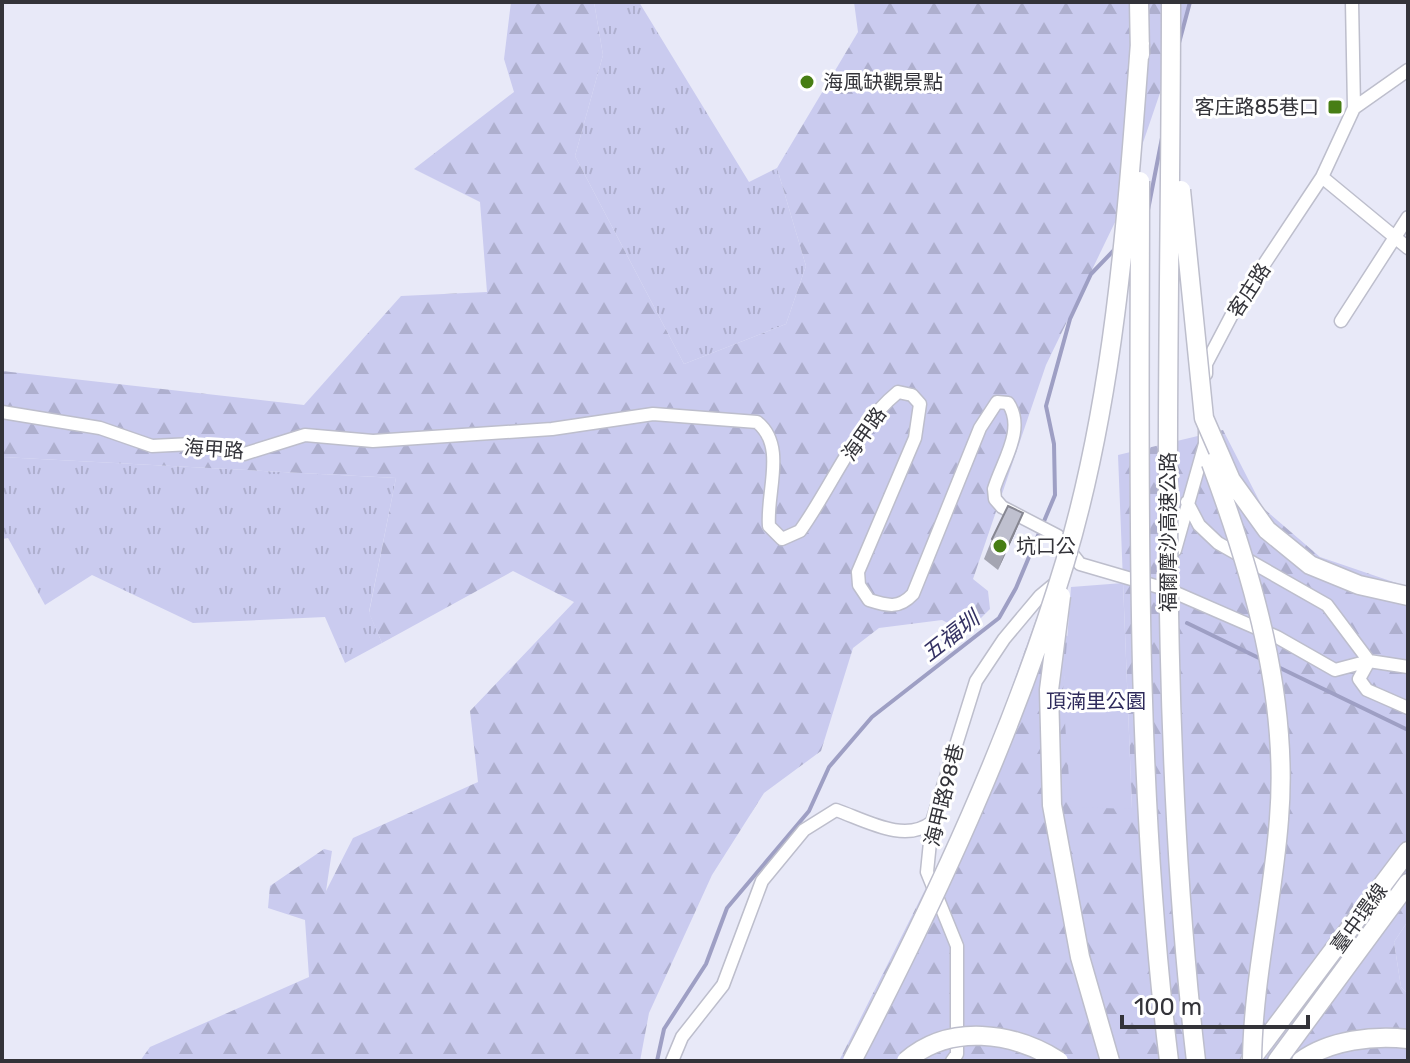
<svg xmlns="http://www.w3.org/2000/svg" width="1410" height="1063" font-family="Rubik,'Noto Sans TC',sans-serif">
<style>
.grass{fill:url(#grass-tufts)}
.forest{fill:url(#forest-firs)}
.park{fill:#cacbef}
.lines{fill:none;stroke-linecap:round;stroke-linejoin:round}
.stream{stroke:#9e9fc4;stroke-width:4}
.minor-casing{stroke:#bdbecc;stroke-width:15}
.highway-casing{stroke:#bdbecc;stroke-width:21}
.minor{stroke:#fff;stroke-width:12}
.highway{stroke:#fff;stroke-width:18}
.highway-bridge-casing{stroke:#bdbecc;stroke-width:21;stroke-linecap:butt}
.highway-bridge{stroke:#fff;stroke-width:18}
.wall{fill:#a4a5b2}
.shaded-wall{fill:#868691}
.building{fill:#bfc0cf;stroke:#868691;stroke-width:2}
.poi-dot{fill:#477e14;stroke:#fff;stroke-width:3}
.labels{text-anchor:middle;stroke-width:6;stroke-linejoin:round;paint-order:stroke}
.poi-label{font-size:20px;fill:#333339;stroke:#fff;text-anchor:start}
.street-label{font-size:20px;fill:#333339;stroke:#fff}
.park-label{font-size:20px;fill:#2e2a5b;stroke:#fff}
.water-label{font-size:22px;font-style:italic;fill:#353263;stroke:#fff}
</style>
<defs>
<pattern id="grass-tufts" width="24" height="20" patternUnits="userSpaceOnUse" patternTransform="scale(2)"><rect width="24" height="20" fill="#cacbef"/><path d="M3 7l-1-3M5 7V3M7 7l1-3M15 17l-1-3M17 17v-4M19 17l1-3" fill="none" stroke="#aeafce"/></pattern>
<pattern id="forest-firs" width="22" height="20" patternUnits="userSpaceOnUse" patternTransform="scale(2)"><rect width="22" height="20" fill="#cacbef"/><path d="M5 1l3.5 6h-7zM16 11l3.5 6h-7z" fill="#aeafce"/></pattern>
</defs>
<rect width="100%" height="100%" fill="#e8e9f8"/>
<path class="grass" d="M594,2H639L749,182L777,168L806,266L786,324L684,364L575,156L603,55Z
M2,457L396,478L369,612L382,643L345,663L325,617L193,623L92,575L45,605L8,538L2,539Z"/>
<path class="forest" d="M511,2H594L603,55L575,156L684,364L786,324L806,266L777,168L858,32L854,2H1191L1118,216L1046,365L973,579L988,591L990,609L971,628L959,629L942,620L879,628L853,648L821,751L764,793L712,875L649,1013L640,1061H140L150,1047L309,977L305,920L268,908L270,886L324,849L332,851L326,891L353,838L478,782L470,711L574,602L513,571L382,643L369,613L396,478L2,457V371L304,405L401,296L487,292L480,202L414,169L514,92L504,59Z
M1223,430L1263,508L1320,557L1408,587V921L1394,942L1401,987L1408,994V1061H839L975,790L1036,619L1069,637L1063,694L1132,809L1118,455Z"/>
<path class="park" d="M1123,583L1132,809L1071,807L1063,694L1071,587Z
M1408,921V994L1401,987L1394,942Z"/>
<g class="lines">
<path class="stream" d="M1179,43L1190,2
M1147,215L1162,138
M1187,623L1261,659
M1276,666L1408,730
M657,1061L664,1029L706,964L727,908L809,811L829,767L872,717L999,618L1016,588L1055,495L1054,444L1046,406L1070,319L1091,274L1116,248"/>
<g class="minor-casing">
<path id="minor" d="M1354,108L1408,70
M1322,177L1408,248
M1341,321L1408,217
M1206,374V364L1237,305L1322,177L1354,108L1352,2
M2,412L100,428L152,446L192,444L244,454L305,435L373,441L552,429L653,414L757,422C787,446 766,492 769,526L782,539L800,531C833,485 854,428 898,392L912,395L920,404L915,438L858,572L859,585L869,600C888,606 899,609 913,594L980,428L997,402L1008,403C1026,429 1002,462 994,489L995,499L1002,507L1058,536L1080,564L1169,590L1277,637L1335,670L1369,661L1408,667
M1187,502L1199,525L1218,543L1327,605L1369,661L1359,679L1367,690L1408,708
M1175,550L1205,444V429
M672,1061L682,1037L723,985L762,881L804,830L836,810C865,820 905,844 932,822
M952,1061L957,1054V946L927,872L932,822L976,681L1004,639L1040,596L1058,581"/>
</g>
<g class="highway-casing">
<path id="highway" d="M1250,1061L1408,851
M1277,1061L1408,883
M1301,1061C1330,1040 1374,1035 1408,1039"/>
</g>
<use href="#minor" class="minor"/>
<use href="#highway" class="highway"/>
<g class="highway-bridge-casing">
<path id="highway-bridge" d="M1139,2L1140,55
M1171,2C1171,356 1155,709 1196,1061
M1140,181C1140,473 1133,770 1169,1061
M1181,190L1204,418L1231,480L1267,530L1310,565L1359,585L1408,596
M1211,463C1253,576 1289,698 1279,819C1273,900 1253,979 1252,1061
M1061,596L1049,690L1052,805L1080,957L1110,1061
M852,1061C935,901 1013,735 1065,562C1115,395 1127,216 1140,43
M906,1061C950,1023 1013,1032 1059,1061"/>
</g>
<use href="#highway-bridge" class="highway-bridge"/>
</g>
<path class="wall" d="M1015,533L998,570L984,559L992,539Z"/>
<path class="shaded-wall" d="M1023,513L1015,533L998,570L1006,550Z"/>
<path class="building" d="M1008,506L1023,513L1006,550L992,539Z"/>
<g class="poi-dot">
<circle cx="807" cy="82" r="8"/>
<rect x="1327" y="99" width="16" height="16" rx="4"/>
<circle cx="1000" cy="546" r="8"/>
</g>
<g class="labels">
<g class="poi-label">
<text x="823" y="89">海風缺觀景點</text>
<text x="1319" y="114" text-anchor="end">客庄路85巷口</text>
<text x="1016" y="553">坑口公</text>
</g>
<g class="street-label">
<text transform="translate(1249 290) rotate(-57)" y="7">客庄路</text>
<text transform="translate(864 434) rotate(-55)" y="7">海甲路</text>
<text transform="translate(214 449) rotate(4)" y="7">海甲路</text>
<text transform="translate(1168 532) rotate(-90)" y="7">福爾摩沙高速公路</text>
<text transform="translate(944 795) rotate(-76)" y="7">海甲路98巷</text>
<text transform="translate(1359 918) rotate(-54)" y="7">臺中環線</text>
</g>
<g class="park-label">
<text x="1096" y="708">頂湳里公園</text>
</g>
<g class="water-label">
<text transform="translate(950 636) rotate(-38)" y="8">五福圳</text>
</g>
</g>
<rect width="1410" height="1063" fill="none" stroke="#333339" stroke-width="8"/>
<path d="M1122 1015v12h186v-12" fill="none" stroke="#333339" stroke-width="4"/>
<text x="1134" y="1015" font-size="24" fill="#333339" stroke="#ffffff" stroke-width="6" paint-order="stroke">100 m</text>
</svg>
